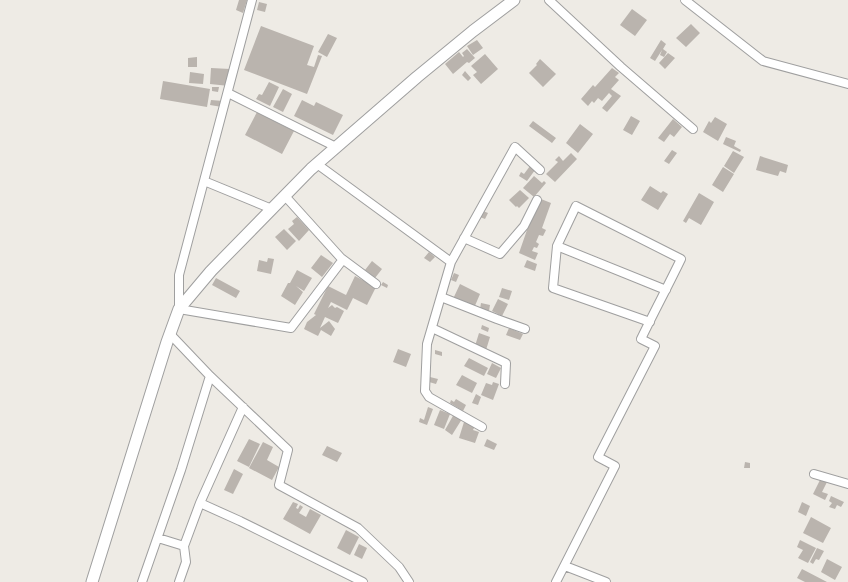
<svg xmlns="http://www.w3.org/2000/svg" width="848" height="582" font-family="Mulish,sans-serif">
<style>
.building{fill:#bab4ae}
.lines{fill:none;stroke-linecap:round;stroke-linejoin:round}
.minor-casing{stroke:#9f9f9f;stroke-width:10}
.tertiary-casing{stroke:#9f9f9f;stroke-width:13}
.minor{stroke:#fff;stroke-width:8}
.tertiary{stroke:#fff;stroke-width:11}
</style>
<rect width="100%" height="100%" fill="#eeebe5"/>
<path class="building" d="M239,0H247L243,13L236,10Z
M259,2L267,4L265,12L257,10Z
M632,9L647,20L635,36L620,25Z
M691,24L700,33L686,47L676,38Z
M261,26L314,46L307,65L314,67L318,55L322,56L307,94L244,70Z
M328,34L337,38L327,57L318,52Z
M477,40L483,48L473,55L467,46Z
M661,40L666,44L663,49L667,52L664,57L660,55L662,50L655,61L650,58Z
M467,49L475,58L469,63L467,62L453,74L445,64L459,52L463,57L464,56L462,53Z
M668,53L675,58L665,69L659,63Z
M485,54L498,69L481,84L473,75L477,72L471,66Z
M197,57V67H188V58Z
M540,59L556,74L543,87L529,73L537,65L536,64Z
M211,68L230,69L229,86L210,84Z
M612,68L619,73L615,77L619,80L611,89L621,96L607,112L602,108L612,96L609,93L602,101L598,98L594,103L592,101L588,106L581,99L593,85L595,87Z
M465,71L471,78L468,81L462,75Z
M190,72L204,74L203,84L189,83Z
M163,81L210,89L207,107L160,99Z
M269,82L279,87L270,106L256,99L259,94L262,95Z
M212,87H219L218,92L212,91Z
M283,89L292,94L283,112L273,107Z
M211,100L223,101L222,107L210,105Z
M302,100L314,106L316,102L343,115L333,135L294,116Z
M257,112L294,131L282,154L245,135Z
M631,116L640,121L632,135L623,130Z
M715,117L727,124L718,141L703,132L709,121L711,123Z
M673,119L682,127L674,137L670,134L664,142L658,138Z
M533,121L556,138L552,143L529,126Z
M580,124L593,134L578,153L566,143Z
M726,137L736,141L734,146L741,150L740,152L723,144Z
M672,150L677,153L669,164L664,161Z
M733,151L744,157L734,173L724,166Z
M571,153L577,159L555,182L546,174L558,162L555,160L559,156L563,161Z
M760,156L788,165L786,173L780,171L778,176L756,170Z
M530,166L535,170L527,181L519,176L521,172L524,174Z
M723,167L734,174L723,192L712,185Z
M534,176L542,183L544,181L546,183L534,197L523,188Z
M650,186L661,193L663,191L668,194L658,210L641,200Z
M520,190L529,198L519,208L517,206L516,207L509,200Z
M699,193L714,202L701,225L689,218L686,223L683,221Z
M541,199L551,203L542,228L546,230L543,236L539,235L536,242L539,244L537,248L534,247L532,251L538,253L535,260L519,253L535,207L538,208Z
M483,211L488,213L485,219L480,217Z
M297,217L309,230L299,241L288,229L294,224L292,221Z
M284,229L296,241L287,250L275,237Z
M429,252L435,257L430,262L424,258Z
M321,255L333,263L322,277L311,268Z
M268,258L274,259L271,274L257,271L259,260L267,262Z
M527,260L537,264L535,271L524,267Z
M372,261L382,269L375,278L365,270Z
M297,270L312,278L304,291L296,286L303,292L295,305L281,296L288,283H290Z
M454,273L459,275L456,282L451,280Z
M355,276L376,287L367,305L353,298L347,310L331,302L328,308L332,305L335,308L337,307L344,311L338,323L325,317L320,328L329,321L335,329L331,336L321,330L318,336L304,329L307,322L316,315L314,314L328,286L346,295Z
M216,278L240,291L236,298L212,285Z
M383,282L388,285L387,288L381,285Z
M460,284L480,294L474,308L453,299Z
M502,288L512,291L509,300L499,297Z
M498,299L508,304L502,316L492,311Z
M481,303L490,305L489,311L480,309Z
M482,325L489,328L488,332L481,329Z
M509,328L523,334L520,340L506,335Z
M479,333L490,337L486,350L475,346Z
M398,349L411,354L406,367L393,362Z
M435,350L442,352V356L435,354Z
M469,358L488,368L484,376L464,366Z
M492,363L501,368L496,378L487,374Z
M462,375L477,383L472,393L456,385Z
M430,377L438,379L436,384L429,382Z
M493,382L499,384L493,400L481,395L486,383L492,385Z
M476,394L481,397L478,405L472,403Z
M456,399L466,405L463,411L450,403L451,400L454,402Z
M428,407L433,409L427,425L419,422L420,418L424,420Z
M440,410L450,414L444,429L434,425Z
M454,414L462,419L452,435L445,430Z
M464,422L475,426L473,430L479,432L475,443L459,438Z
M249,439L260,444L249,467L237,461Z
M487,439L497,444L494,450L484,446Z
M263,442L273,447L267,460L279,467L272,480L249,468Z
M327,446L342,453L337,462L322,455Z
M745,462L750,463V468H744Z
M234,469L243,474L233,494L224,490Z
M821,478L827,482L822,492L828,494L825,500L813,494Z
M831,496L844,502L841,507L837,505L835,509L829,507L832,503L829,501Z
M293,502L298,504L296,508L298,509L300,505L303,507L299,513L306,517L310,509L321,515L310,534L283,519Z
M802,502L810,506L806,516L798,512Z
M811,517L831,528L823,543L803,533Z
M346,530L359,537L350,555L337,548Z
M800,540L816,548L808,563L798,558L803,550L797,547Z
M359,544L367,548L362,559L354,555Z
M817,548L824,551L819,560L816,559L813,564L810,562Z
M827,559L842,567L835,580L821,572Z
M802,569L827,582H805L797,578Z"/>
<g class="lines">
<g class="minor-casing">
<path id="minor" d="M252,0L179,275V309L291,328L341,262
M549,0L621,67L693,129
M685,0L763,61L848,84
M228,93L336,147
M317,164L451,262
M204,181L272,209
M285,196L341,258L376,284
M464,238L500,254L524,226L537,200
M557,246L666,290
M441,297L497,319L525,329
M432,328L506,363L505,384
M170,334L210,376L288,450L279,485L358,528L399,567L409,582
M482,427L429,397L425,391L427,344L451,262L515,147L540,170
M814,474L848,484
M200,503L240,521L363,582
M158,538L184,546
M565,566L606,582
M142,582L181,470L210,376
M179,582L186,562L184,546L200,503L243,407
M556,582L615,466L598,457L655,346L641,339C654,312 668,286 681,259L576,206L557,246L553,288L650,322"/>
</g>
<g class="tertiary-casing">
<path id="tertiary" d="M92,582L167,342L179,309L211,271L311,169L417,77L473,31L514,0"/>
</g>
<use href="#minor" class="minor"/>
<use href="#tertiary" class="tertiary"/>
</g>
</svg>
